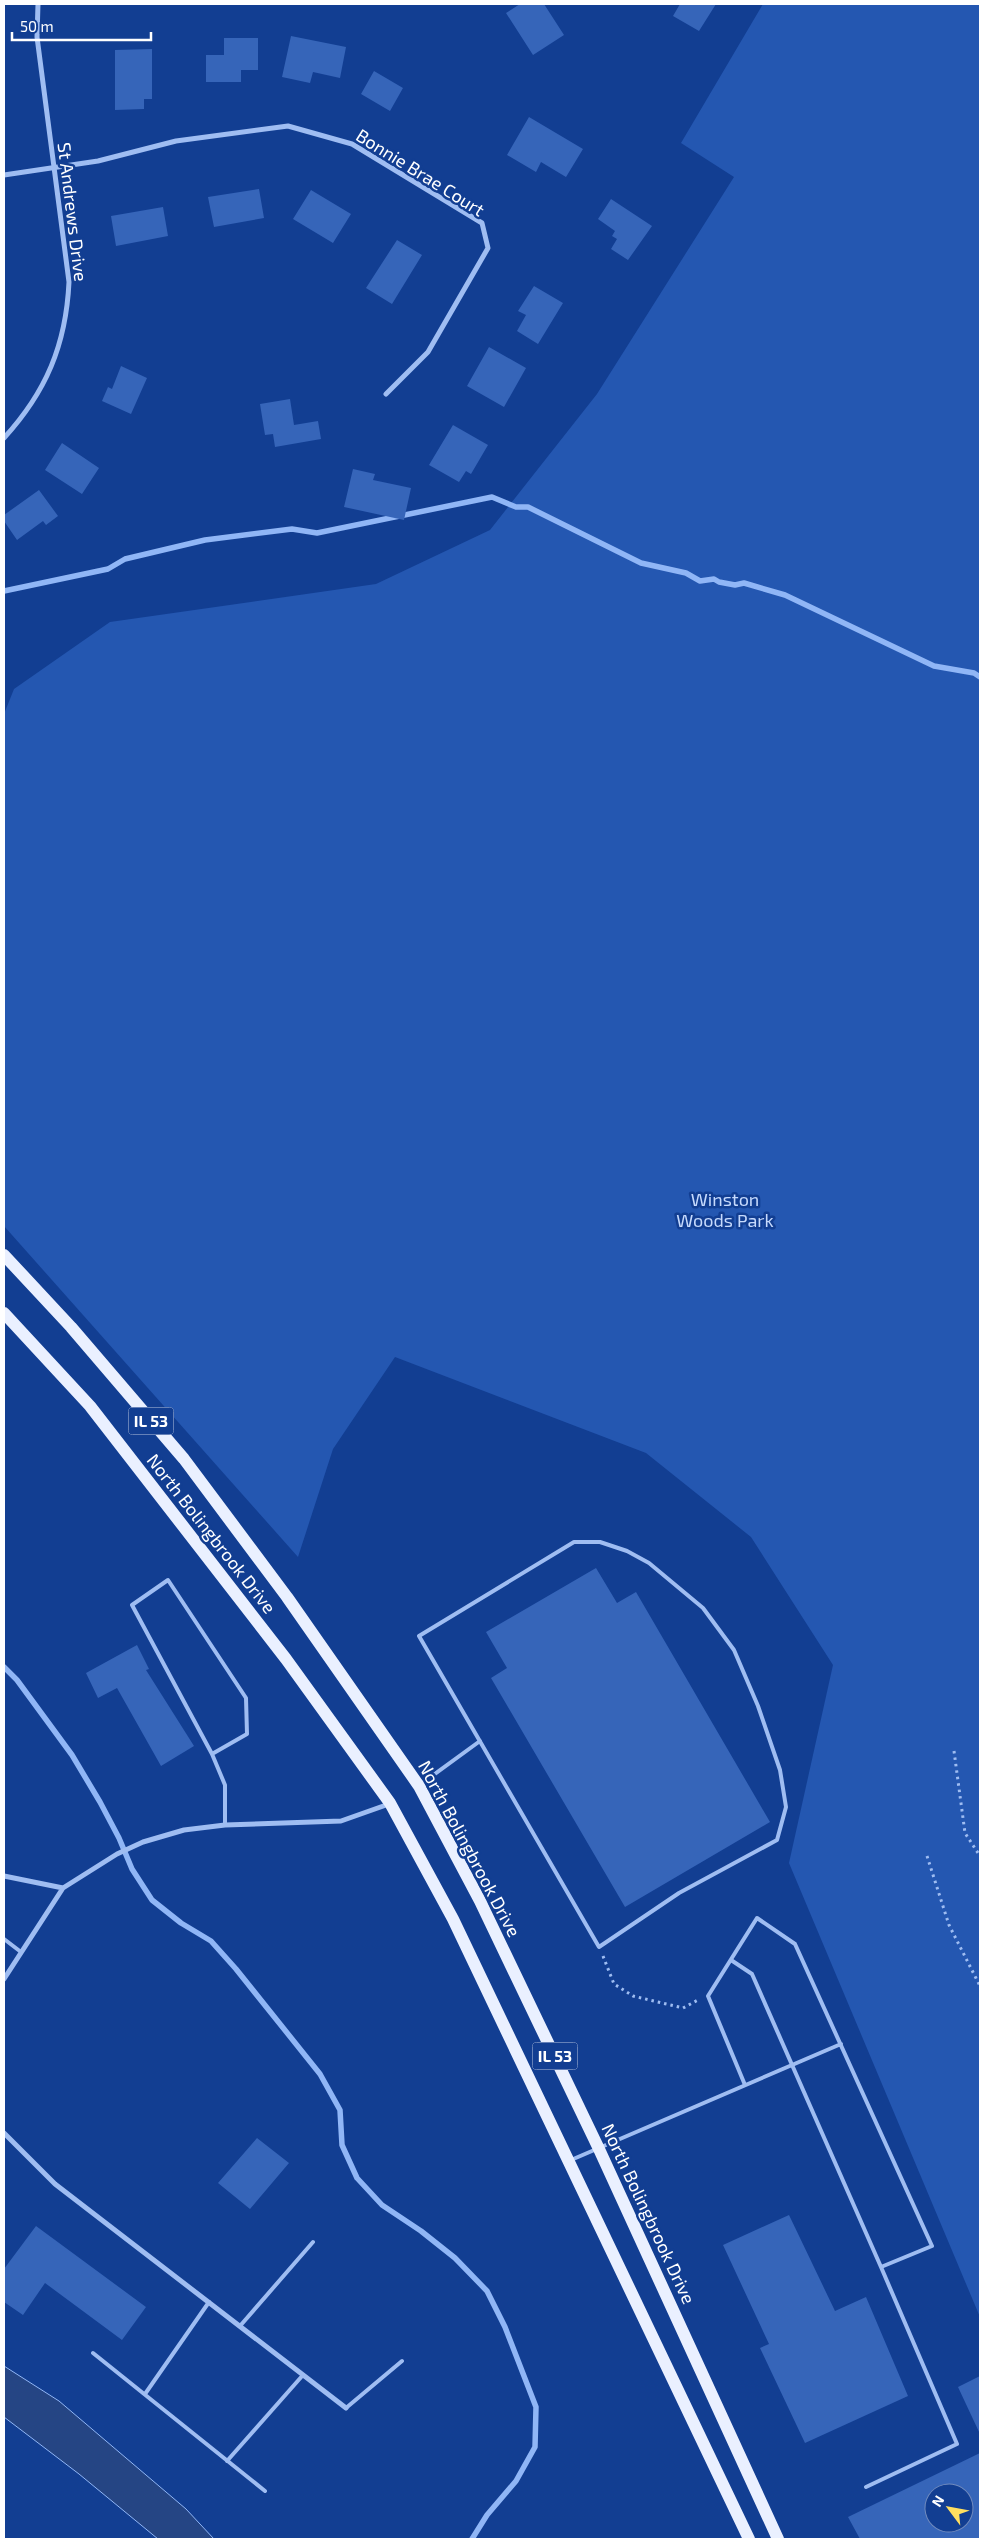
<svg xmlns="http://www.w3.org/2000/svg" width="984" height="2543" font-family="'Exo 2',sans-serif">
<style>
.green{fill:#2457b1}
.water{fill:#254584;stroke:#90b6f6}
.lines{fill:none;stroke-linecap:round;stroke-linejoin:round}
.stream{stroke:#90b6f6;stroke-width:5.5}
.building{fill:#3665b9;fill-rule:evenodd}
.path{stroke:#9fbdf2;stroke-width:3;stroke-dasharray:2.5 4;stroke-linecap:butt}
.lane{stroke:#9fbdf2;stroke-width:4}
.street{stroke:#9fbdf2;stroke-width:5}
.primary{stroke:#eaf0ff;stroke-width:12}
.labels{text-anchor:middle;stroke-width:5;stroke-linejoin:round;paint-order:stroke}
.shield{fill:#123e92;stroke:#b8c5de;stroke-width:1}
.shield-label{font-size:16px;font-weight:bold;fill:#fff}
.street-label{font-size:18px;fill:#fff;stroke:#123e92}
.park-label{font-size:18px;fill:#c6dafd;stroke:#123e92}
</style>
<rect width="100%" height="100%" fill="#123e92"/>
<path class="green" d="M763,4H980V2317L789,1863L833,1665L751,1537L646,1453L395,1357L333,1449L298,1557L4,1226V714L14,689L110,622L376,584L490,530L597,394L734,177L681,143Z"/>
<path class="water" d="M4,2366L59,2401L186,2509L214,2539H158L79,2474L4,2417Z"/>
<g class="lines">
<path class="stream" d="M4,591L108,569L125,559L205,540L292,529L317,533L492,497L516,507H528L641,563L686,573L700,581L714,579L719,582L735,585L744,583L785,595L934,666L974,673L980,677
M4,1667L17,1680L72,1755L100,1802L119,1838L132,1869L152,1900L181,1923L211,1941L236,1969L320,2074L340,2110L342,2145L357,2178L382,2205L421,2231L455,2258L487,2291L505,2327L536,2407L535,2447L516,2481L487,2515L472,2539"/>
</g>
<path class="building" d="M520,4H544L564,35L533,55L506,13Z
M680,4H716L699,31L673,16Z
M291,36L346,47L340,78L313,72L310,83L282,77Z
M224,38H258V70H241V82H206V55H224Z
M152,49V99H144V109L115,110V50Z
M374,71L403,88L390,111L361,94Z
M529,117L583,149L566,177L541,162L536,172L507,155Z
M259,189L264,218L214,227L208,197Z
M311,190L351,214L333,243L293,219Z
M611,199L652,226L628,260L611,249L617,239L612,236L615,231L598,219Z
M163,207L168,236L116,246L111,216Z
M397,240L422,255L392,304L366,288Z
M534,286L563,303L538,344L517,331L526,315L518,311Z
M489,347L526,368L504,407L467,386Z
M121,366L147,378L131,414L102,401L108,387L112,389Z
M290,399L294,425L318,421L321,439L275,447L273,434L265,435L260,404Z
M453,425L488,445L471,474L466,471L459,482L429,465Z
M62,443L99,468L82,494L45,470Z
M353,469L375,474L373,480L411,488L404,520L344,507Z
M39,490L58,516L46,525L43,521L17,540L4,521V515Z
M596,1568L617,1603L636,1592L770,1822L625,1907L491,1678L507,1668L486,1632Z
M137,1645L149,1669L146,1670L194,1746L161,1766L117,1688L98,1698L86,1673Z
M257,2138L289,2163L250,2209L218,2183Z
M789,2215L835,2311L866,2297L908,2396L805,2443L760,2348L769,2344L723,2245Z
M36,2226L146,2307L122,2340L45,2283L23,2315L4,2302V2269Z
M980,2376V2434L958,2387Z
M980,2453V2539H860L848,2517ZM934,2493H964V2523H934Z"/>
<g class="lines">
<path class="path" d="M954,1751L965,1833L980,1856
M927,1856L949,1925L980,1986
M603,1956L614,1984L633,1996L683,2008L698,2000"/>
<path class="lane" d="M574,1542H600L627,1551L649,1563L703,1608L734,1650L758,1706L780,1770L786,1807L777,1840L679,1893L599,1947L419,1636Z
M212,1754L247,1734L246,1698L168,1580L132,1605L212,1754L225,1785V1825
M421,1784L480,1741
M4,1939L21,1952
M731,1960L752,1974L881,2267L932,2246L795,1944L757,1918L708,1996L745,2085
M571,2160L841,2044
M240,2326L313,2242
M93,2353L265,2491
M145,2394L209,2302
M346,2408L402,2361
M227,2461L303,2375
M866,2487L957,2444L881,2267"/>
<path class="street" d="M4,175L98,161L176,141L288,126L352,144L482,223L488,248L428,352L386,394
M4,438C46,392 66,345 69,282L37,37L38,4
M4,1876L63,1888
M4,1979L63,1888L117,1854L143,1842L184,1830L225,1825L341,1821L389,1804
M4,2133L55,2184L346,2408"/>
<path class="primary" d="M4,1255L71,1327L184,1459L287,1597L419,1786L480,1901L599,2149L778,2539
M4,1313L90,1406L286,1659L390,1803L453,1919L749,2539"/>
</g>
<g class="labels">
<g class="shield">
<rect x="128.5" y="1407.5" width="45" height="27" rx="4"/>
<rect x="532.5" y="2042.5" width="45" height="27" rx="4"/>
</g>
<g class="shield-label">
<text x="151" y="1427">IL 53</text>
<text x="555" y="2062">IL 53</text>
</g>
<g class="street-label">
<text transform="translate(420 173) rotate(32)" y="6">Bonnie Brae Court</text>
<text transform="translate(72 212) rotate(83)" y="6">St Andrews Drive</text>
<text transform="translate(211 1534) rotate(52)" y="6">North Bolingbrook Drive</text>
<text transform="translate(469 1849) rotate(62)" y="6">North Bolingbrook Drive</text>
<text transform="translate(648 2214) rotate(65)" y="6">North Bolingbrook Drive</text>
</g>
<g class="park-label">
<text x="725" y="1206">Winston<tspan x="725" dy="21">Woods Park</tspan></text>
</g>
</g>
<rect width="984" height="2543" fill="none" stroke="#ffffff" stroke-width="10"/>
<g transform="translate(949 2508) rotate(302)"><circle r="24" fill="#123e92" stroke="#718bbe"/>
<path d="M0-4L9 19L0 12L-9 19Z" fill="#ffdf60"/>
<text y="-8" font-size="14" font-weight="bold" text-anchor="middle" fill="#ffffff">N</text>
</g>
<path d="M12 32v8h139v-8" fill="none" stroke="#ffffff" stroke-width="2.5"/>
<text x="20" y="32" font-size="15" fill="#ffffff" stroke="#123e92" stroke-width="4" paint-order="stroke">50 m</text>
</svg>
